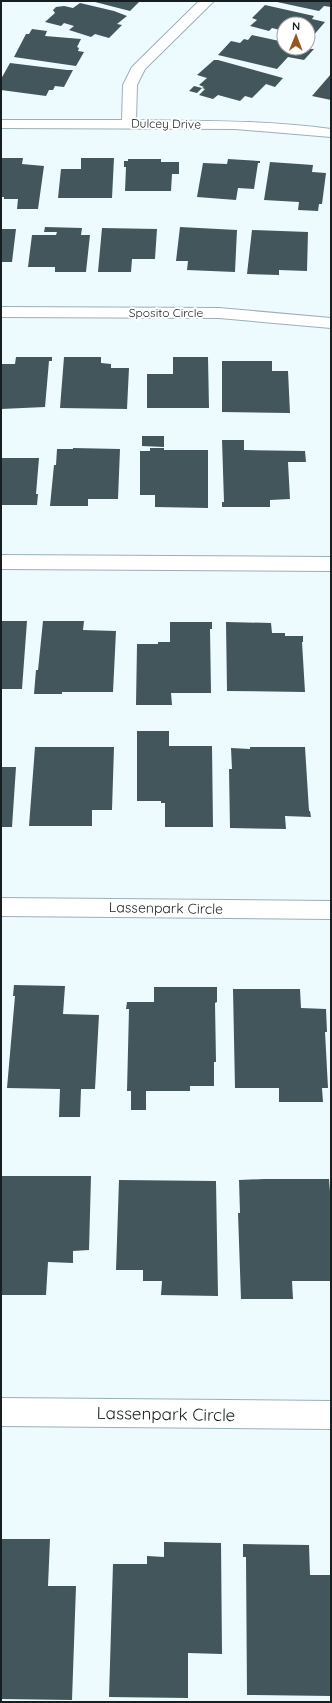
<svg xmlns="http://www.w3.org/2000/svg" width="332" height="1703" font-family="Quicksand,sans-serif">
<style>
.building{fill:#43565c}
.lines{fill:none;stroke-linecap:round;stroke-linejoin:round}
.street-casing{stroke:#9ab0b6;stroke-width:2}
.street{fill:#fff;fill-rule:evenodd}
.labels{text-anchor:middle;stroke-width:4;stroke-linejoin:round;paint-order:stroke}
.far-street-label{font-size:12px;fill:#161e20;stroke:#fff}
.street-label{font-size:14px;fill:#161e20;stroke:#fff}
.near-street-label{font-size:17px;fill:#161e20;stroke:#fff}
</style>
<rect width="100%" height="100%" fill="#edfbff"/>
<path class="building" d="M140,1L130,11L95,2L96,1Z
M331,1V7L324,6L319,11L277,2Z
M80,3L114,11L127,16L117,24L122,25L109,38L95,34L91,37L69,30L74,26L64,23L61,26L45,22L55,13L53,10L56,7L64,6L73,8Z
M265,5L314,16L312,19L325,22L312,37L308,36V24H284V31L272,28L269,31L250,26L257,20L252,18Z
M32,29L47,31L45,36L81,39L77,47L79,48L78,51L84,52L76,66L14,57L26,34H29Z
M252,35L284,42V48L314,49L304,60L288,57L277,69L218,55L231,41L240,43L244,39L248,40Z
M214,60H218L283,78L275,87L266,84L252,98L245,96L240,101L218,95L213,99L199,95L205,89L202,88L204,87L199,85L207,78L197,75Z
M10,63L67,70H73L64,87L55,86L53,90H49L46,96L1,90V79Z
M331,74V100L312,96Z
M194,86L202,88L197,93L189,91Z
M1,158H23L22,164L44,166L38,209H17L18,199H4V197H1Z
M81,158H114L112,198H58L61,169H81Z
M128,159H161V162H179V174H172L171,191H125L126,167H124V161H128Z
M228,159L260,161V163H258L254,189L238,188L236,200L197,197L203,163L227,164Z
M270,162L313,165L312,172L326,173L322,204H319L318,211L298,210L299,202L264,200Z
M45,227L82,228L81,235H90L86,272H55V267H28L32,235H56L57,232H44Z
M180,227L237,230L235,272L187,270L188,261H176Z
M102,228L157,229L155,259H132L131,272H98Z
M1,229H16L12,262H1Z
M252,230L308,232L307,271L279,270V275L247,274Z
M16,357H52V361H49L45,407L1,409V364H15Z
M64,357H101V363L111,364V368H129L127,409L60,408Z
M173,357H208L209,408H147V374H173Z
M222,361H272V371H288L290,413L222,412Z
M142,436H164V447L142,446Z
M222,440H244V450L305,451L306,462H288L290,499L270,500V507H222V502H224Z
M73,448L120,449L118,499H88V506H50L54,465H56L57,449H73Z
M150,448H164V450H208V508L155,507V495H140V451H150Z
M1,458H39L36,494H38L37,505H1Z
M1,621H27L22,689H1Z
M43,621H84L83,630L116,631L113,692H62V694H34L36,670H38Z
M170,622H212V629H210L211,693H171L172,705H136L137,644H158V642H170Z
M226,622L271,623L272,633H285V636H303V642H302L305,692L227,691Z
M137,731H169V746H212L213,827H165V803H161V801H137Z
M35,747H114L112,810H92V826H29Z
M250,747H305L309,811H310L311,817L285,816L286,829L230,828L229,769H232L231,748L250,749Z
M1,767H16L12,827H1Z
M14,985L65,986L63,1014L99,1015L95,1089H81L80,1117H59L60,1089L7,1088L15,996H13Z
M154,987H217V1002L215,1003L216,1062H214V1086H190V1091H146V1110H131V1091H127L129,1009H126L127,1002H154Z
M233,989H300L301,1008L326,1009L327,1032H325L328,1088H322L323,1102H279V1088H235Z
M2,1176H91L89,1250L73,1251V1263L48,1262L46,1295H1Z
M264,1179H329L331,1205V1281H292L293,1299H241L238,1213H240L239,1180Z
M119,1180L216,1181L218,1296L161,1295L162,1281H143V1270H116Z
M1,1539H50L48,1586H76L72,1700L1,1699Z
M164,1542L221,1543L222,1654L188,1653V1698L109,1697L113,1564H147V1556L164,1557Z
M243,1544L309,1545L310,1575H331V1696L247,1695L246,1557H243Z"/>
<g class="lines">
<g class="street-casing">
<path id="street" d="M199,1H214L145,69L137,85L136,120C201,121 266,120 331,129V137L235,129L1,128V120H122L123,85L132,67Z
M1,307L219,308L331,318V328L219,318L1,317Z
M1,555L331,557V571L1,569Z
M1,898L331,901V919L1,916Z
M1,1398L331,1401V1429L1,1426Z"/>
</g>
<use href="#street" class="street"/>
</g>
<g class="labels">
<g class="far-street-label">
<text transform="translate(166 124) rotate(1)" y="4">Dulcey Drive</text>
<text x="166" y="317">Sposito Circle</text>
</g>
<g class="street-label">
<text transform="translate(166 908) rotate(1)" y="5">Lassenpark Circle</text>
</g>
<g class="near-street-label">
<text transform="translate(166 1414) rotate(1)" y="6">Lassenpark Circle</text>
</g>
</g>
<rect width="332" height="1703" fill="none" stroke="#161e20" stroke-width="4"/>
<g transform="translate(296 36) rotate(1)"><circle r="19" fill="#ffffff" stroke="#a2a5a6"/>
<path d="M0-3L7 15L0 10L-7 15Z" fill="#97581f"/>
<text y="-6" font-size="11" font-weight="bold" text-anchor="middle" fill="#161e20">N</text>
</g>
</svg>
